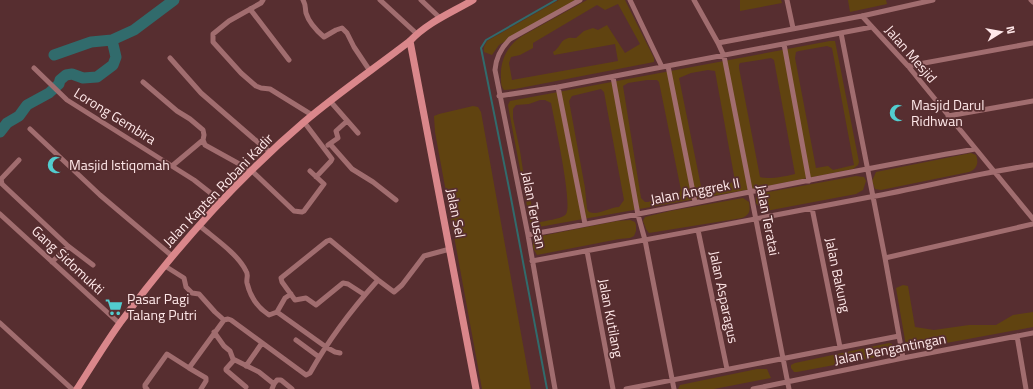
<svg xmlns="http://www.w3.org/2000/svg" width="1033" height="389" font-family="'Titillium Web',sans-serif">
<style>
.green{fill:#604310;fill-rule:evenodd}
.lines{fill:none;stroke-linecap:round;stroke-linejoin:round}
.stream{stroke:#316b6c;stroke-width:2}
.river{stroke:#316b6c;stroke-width:11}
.street{stroke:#a16d6f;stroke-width:5}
.secondary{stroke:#da878b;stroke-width:7}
.labels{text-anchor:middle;stroke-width:3.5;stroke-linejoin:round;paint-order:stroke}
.street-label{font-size:14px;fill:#ffe8e9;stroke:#572e30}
.poi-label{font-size:14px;fill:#ffe8e9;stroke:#572e30;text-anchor:start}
</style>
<rect width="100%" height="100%" fill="#572e30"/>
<path class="green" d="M559,0H575L499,45L492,55L484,52V47L487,41Z
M587,0H625L654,58V62L515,89L504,90C501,86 501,83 501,78C500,60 507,46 522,36ZM618,4L640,44L625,53L607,25L598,30L593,28L584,31L576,38C573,38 569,37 566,39C560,41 560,48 553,52L554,55L615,44L618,61L512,80L509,63L511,57L520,55L533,48V43L597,5L605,10Z
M740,0H781L782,3L740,11Z
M848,0H886L887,4L850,12Z
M830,41H835L859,162L858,165L853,169L757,188L533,228L531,227L509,111L508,105L510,101ZM827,46L832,48L854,165L833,170L828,166L816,168L795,58L796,52L799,51ZM771,58L774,60L795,174C788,176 767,180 760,177L739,68V65L740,63ZM708,70L715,71L735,181L719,188L702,191L679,78L691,73ZM647,80H657L659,82L681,190L679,193L648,202H645L641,198L623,86L628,83ZM601,89L604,92L624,200L619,207C609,207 599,216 589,212L587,209L585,188L569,101L572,96ZM540,100H545L551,103C554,119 573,204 566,214C563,219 543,221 537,223L534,221L532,216L531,202L526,190L520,151L513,118V109L516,105L529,104Z
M473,106L478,107L481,112L531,389H482L435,132L434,116L439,114Z
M971,153L976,155C979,163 977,169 969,172L881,190L875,189L872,181L876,172Z
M856,176L864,177L866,181L863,190L856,194L766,211L763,210L756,203V197L763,193Z
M743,198L749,202C750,210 751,214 742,218L649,233L646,229L643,221L645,217L670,211Z
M630,220L635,222L636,225V231L634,236L630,238L619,239L537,255L533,248V239L536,237L617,221Z
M903,285L908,286L915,327L934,330L969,325H996L1013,315L1033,312V327L914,349L906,346L896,288Z
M889,343L892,344C895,352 887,354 882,356L797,372H794L791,368V365L795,363Z
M757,369H767L771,378L714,389H678L680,385Z"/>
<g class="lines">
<path class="stream" d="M547,389L510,193L481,48L486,40L556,0"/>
<path class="river" d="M54,55L91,42L112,40L134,30L174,0
M0,132L7,123L19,116L27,105L49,93L59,84L60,80L66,75L72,74L83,78L97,77L113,65L116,57L112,40"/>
<path class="street" d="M263,0L261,3L229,21L213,34V42L241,73L256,86L261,88L270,89L312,115
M303,0C306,5 305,8 306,13C309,23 317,31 324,37L336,30L342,28L347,33L354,47L370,71
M380,0L417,34
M421,0L440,18
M630,0L662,67L872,27
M694,0L718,43L724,56L789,389
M787,0L793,28
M1031,0L1033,2
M250,9L289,60
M862,16L908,66L1033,219
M841,33L885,258L903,358
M718,43L862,16L933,0
M784,44L809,181
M170,58L201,93L254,139L270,152
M668,66L695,202
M908,66L1033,43
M34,68L67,100L194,180L222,202
M613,77L638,215L645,240L674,389
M143,82L177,111L190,119L203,130L204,135L203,140L205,145L252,171L294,211L302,212L304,211L324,184L310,171
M558,87L585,224
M499,96L558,87L662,67
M330,101L358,133
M948,116L1033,101
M304,122L332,159L331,161L316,177
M30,129L100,195L172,256
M330,144L352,169L373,182L396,200
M328,145L338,138L336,131L347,121
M19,160L1,179L2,184L68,246L93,265
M172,166L203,140
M812,208L840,347
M0,214L120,324
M200,226C214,238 238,254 246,271C249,275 246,278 247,283C250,296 258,308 269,315L277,312L326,347L335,352L340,353
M698,230L727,369
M528,235C677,208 826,175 975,149
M587,251L613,389
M885,258L1033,224
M532,261C645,240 757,219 870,197C925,187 978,173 1033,165
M52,262L68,246
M165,266L184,278L186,287L192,293L199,294L215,312L224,320L228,319L231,320L306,375L310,373C329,339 352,309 378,280
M365,295L348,284L343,283L316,305L306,298L295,300L282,282L281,278L327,241L330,240L378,280L394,292L402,285L424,256L450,249
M277,312L285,298L291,294
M0,323L72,389
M214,332L224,346L230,351L233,359L259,372L274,384L272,389
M1017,336L1026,389
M296,340L319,357
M234,360L226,369V370L246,387
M246,366L262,343
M274,384L277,380H281L292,389
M147,389L145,387V385L167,354L189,368
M201,389L206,381V378L189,368L224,320
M555,389L528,235L495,70C496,57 501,48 510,39L580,0
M626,389L899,336
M753,389L903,358L1033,333"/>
<path class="secondary" d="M410,41L476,389
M77,389C91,367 105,344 120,323C174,250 235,181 304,122C338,93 375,68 410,41C428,22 451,13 473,0"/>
</g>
<defs>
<g id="mosque-bare" transform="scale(1.38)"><path d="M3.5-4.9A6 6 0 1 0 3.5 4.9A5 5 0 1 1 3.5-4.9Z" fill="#52cdcf" stroke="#572e30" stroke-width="2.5" paint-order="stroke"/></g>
<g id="supermarket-bare" transform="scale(1.38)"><path d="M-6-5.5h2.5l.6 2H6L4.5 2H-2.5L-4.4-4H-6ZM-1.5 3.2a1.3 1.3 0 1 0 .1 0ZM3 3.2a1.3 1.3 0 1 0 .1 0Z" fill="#52cdcf" stroke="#572e30" stroke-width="2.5" paint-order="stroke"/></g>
</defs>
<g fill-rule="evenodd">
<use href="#mosque-bare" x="898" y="113"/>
<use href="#mosque-bare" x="56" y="165"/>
<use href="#supermarket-bare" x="114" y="307"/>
</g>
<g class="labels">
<g class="street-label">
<text transform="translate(911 54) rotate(49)" y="5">Jalan Mesjid</text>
<text transform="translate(115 116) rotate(32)" y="5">Lorong Gembira</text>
<text transform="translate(218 190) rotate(-46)" y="5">Jalan Kapten Robani Kadir</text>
<text transform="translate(695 191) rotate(-11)" y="5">Jalan Anggrek II</text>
<text transform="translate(534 210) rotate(79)" y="5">Jalan Terusan</text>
<text transform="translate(456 213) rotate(79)" y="5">Jalan Sel</text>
<text transform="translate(768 220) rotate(79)" y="5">Jalan Teratai</text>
<text transform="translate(68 260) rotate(43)" y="5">Gang Sidomukti</text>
<text transform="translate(838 275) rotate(78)" y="5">Jalan Bakung</text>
<text transform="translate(724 297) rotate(78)" y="5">Jalan Asparagus</text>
<text transform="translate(611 318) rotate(79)" y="5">Jalan Kutilang</text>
<text transform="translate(890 349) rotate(-11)" y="5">Jalan Pengantingan</text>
</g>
<g class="poi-label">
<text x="911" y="110">Masjid Darul<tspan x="911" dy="16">Ridhwan</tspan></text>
<text x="69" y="170">Masjid Istiqomah</text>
<text x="127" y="304">Pasar Pagi<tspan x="127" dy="16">Talang Putri</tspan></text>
</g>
</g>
<g transform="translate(1001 32) rotate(79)" stroke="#572e30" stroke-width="3" paint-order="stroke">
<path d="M0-3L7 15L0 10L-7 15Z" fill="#ffe8e9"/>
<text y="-6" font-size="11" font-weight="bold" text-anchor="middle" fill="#ffe8e9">N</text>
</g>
</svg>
